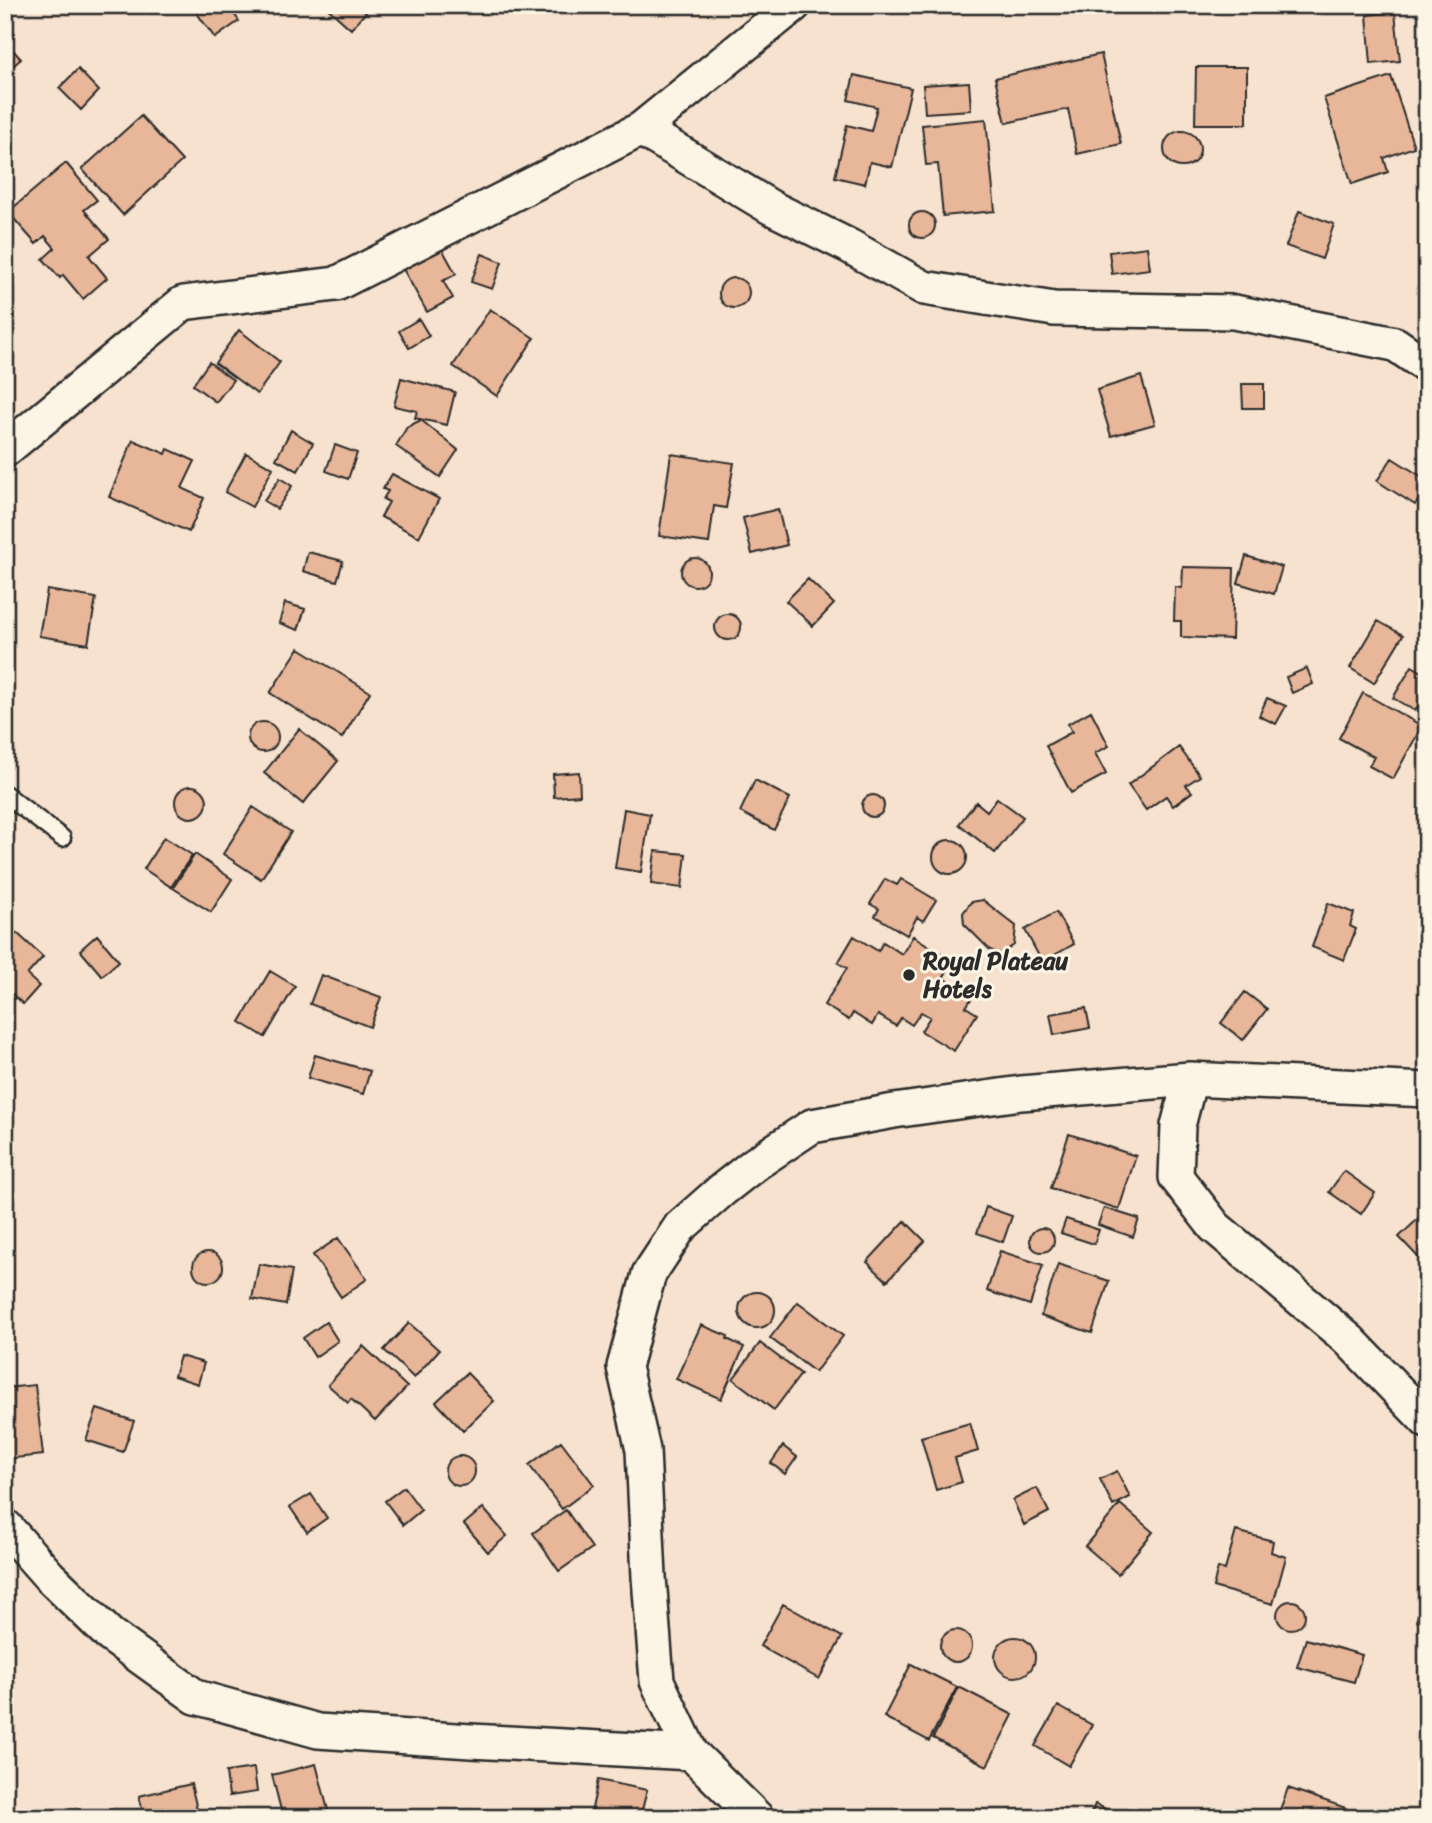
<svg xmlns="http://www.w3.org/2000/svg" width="1432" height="1823" font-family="Sriracha,sans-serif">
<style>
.building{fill:#e8b699;stroke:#2b2b2b;stroke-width:2}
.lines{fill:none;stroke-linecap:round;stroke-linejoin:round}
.lane-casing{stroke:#2b2b2b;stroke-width:21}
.street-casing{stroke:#2b2b2b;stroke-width:38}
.lane{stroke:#fcf5e5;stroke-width:16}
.street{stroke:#fcf5e5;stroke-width:33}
.poi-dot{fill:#2b2b2b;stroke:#fcf5e5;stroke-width:2.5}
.labels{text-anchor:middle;stroke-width:6;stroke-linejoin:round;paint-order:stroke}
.poi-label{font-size:24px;font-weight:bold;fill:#2b2b2b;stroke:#fcf5e5;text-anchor:start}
</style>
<rect width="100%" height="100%" fill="#f6e2ce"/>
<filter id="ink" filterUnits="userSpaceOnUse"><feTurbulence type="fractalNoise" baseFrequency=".0143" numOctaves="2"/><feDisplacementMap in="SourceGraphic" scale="14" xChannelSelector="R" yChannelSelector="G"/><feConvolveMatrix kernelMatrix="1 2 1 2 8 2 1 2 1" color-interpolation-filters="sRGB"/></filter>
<g filter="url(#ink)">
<path class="building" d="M191,5H228L239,21L215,38Z
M324,5H359L366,12L351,29Z
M1395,12L1400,61L1371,64L1367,15Z
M5,41L21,59L5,73Z
M1101,54L1121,144L1077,154L1068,109L1006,123L995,78Z
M1196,67H1247V124H1195Z
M78,69L99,91L81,110L59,88Z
M854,75L911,88L892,167L870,162L865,184L835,177L847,125L871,131L877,107L848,100Z
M1391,76L1414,147L1384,158L1388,172L1352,184L1324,98Z
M969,82L971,110L925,113L923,85Z
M141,116L182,161L123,215L82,169Z
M986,119L995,211L943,216L938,164L926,165L922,125Z
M1164 149a18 18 0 1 1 36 0a18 18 0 1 1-36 0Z
M66,163L97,200L84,210L109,239L89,256L107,278L83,299L63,275L60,278L43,259L55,248L45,236L36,244L8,212Z
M1299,211L1334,224L1322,259L1286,246Z
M909 225a13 13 0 1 1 26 0a13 13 0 1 1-26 0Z
M440,245L456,274L443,281L453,298L427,312L402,267Z
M1147,247L1150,269L1112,274L1109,252Z
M482,254L502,262L492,289L471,282Z
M719 293a15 15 0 1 1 30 0a15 15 0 1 1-30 0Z
M490,309L534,338L497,396L453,366Z
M419,319L429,336L409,348L399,331Z
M239,330L280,362L257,394L215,363Z
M209,362L233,380L216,402L193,385Z
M1141,376L1155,424L1111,436L1097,390Z
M401,378L455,392L447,425L415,418L417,411L394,406Z
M1242,384H1264V408H1243Z
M421,420L458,450L440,477L396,446L407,427Z
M291,430L313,443L298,471L276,459Z
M133,440L166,454L168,449L195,461L182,488L204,498L189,532L109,497Z
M335,445L357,453L348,479L326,471Z
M246,453L273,468L252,507L225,492Z
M671,454L734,463L726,508L714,506L709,543L659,536Z
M1392,458L1427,480V487L1415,505L1377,481Z
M392,474L439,499L419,537L381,517L389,502L383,499L388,491L383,489Z
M280,478L292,486L277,509L264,501Z
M778,509L787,545L752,554L743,518Z
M308,552L343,561L337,581L303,571Z
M1246,556L1282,567L1274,594L1238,583Z
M681 572a14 14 0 1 1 28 0a14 14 0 1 1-28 0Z
M1183,567L1234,568L1232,639L1181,637V621H1174L1175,587L1182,588Z
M808,579L834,604L813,626L786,601Z
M47,590L96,598L88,644L39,636Z
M285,603L305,609L298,630L279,623Z
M715 627a13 13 0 1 1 26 0a13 13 0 1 1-26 0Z
M1378,621L1403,635L1374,683L1350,668Z
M299,648L370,692L342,738L270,693Z
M1412,666L1427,675V691L1415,711L1393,698Z
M1307,668L1313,684L1292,693L1286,677Z
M1363,693L1422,726L1393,779L1369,766L1374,757L1339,738Z
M1267,698L1286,706L1276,724L1259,716Z
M1091,711L1109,746L1095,753L1106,774L1071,793L1046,746L1072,732L1068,724Z
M248 737a15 15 0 1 1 30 0a15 15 0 1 1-30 0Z
M299,729L338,761L303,804L264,773Z
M1179,747L1200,776L1186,785L1192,792L1173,806L1166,796L1146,810L1128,785Z
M579,772L580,795L554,797L553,774Z
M755,780L790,798L774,830L740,812Z
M175 802a16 16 0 1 1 32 0a16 16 0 1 1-32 0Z
M862 806a11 11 0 1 1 22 0a11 11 0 1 1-22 0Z
M997,798L1023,817L995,853L959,824L976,802L987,811Z
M253,807L291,832L261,879L223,854Z
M624,809L650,814L641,872L615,868Z
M164,837L192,855L171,887L144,869Z
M933 857a17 17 0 1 1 34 0a17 17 0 1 1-34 0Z
M655,851L686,854L682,888L651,884Z
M195,854L232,879L211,912L173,888Z
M885,879L897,885L901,879L936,900L923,921L917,917L907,935L875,916L879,909L870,904Z
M983,900L1016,926L1014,945L1001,954L990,950L964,924L963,913L971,902Z
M1328,903L1354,913L1350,926L1356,929L1344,960L1312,947Z
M1056,912L1074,944L1042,962L1025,930Z
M17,933L43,957L27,975L39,986L23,1004L5,988V946Z
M97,935L119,961L102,976L80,950Z
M854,936L878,951L883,942L902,954L913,936L953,961L943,978L973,996L966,1007L977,1014L954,1051L921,1031L930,1017L921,1012L912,1025L901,1018L896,1026L878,1015L872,1025L853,1013L849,1020L824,1005L847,968L838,963Z
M270,971L295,986L265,1037L240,1022Z
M321,975L381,997L370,1027L310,1004Z
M1245,992L1267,1009L1243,1040L1221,1023Z
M1086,1008L1090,1028L1054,1035L1050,1014Z
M315,1055L370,1071L363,1094L308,1078Z
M1069,1134L1136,1156L1119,1209L1051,1188Z
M1344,1171L1375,1193L1361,1214L1329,1192Z
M986,1207L1012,1216L1003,1242L977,1233Z
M1104,1208L1139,1219L1133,1237L1098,1225Z
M1421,1216L1427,1222V1256L1424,1253L1419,1258L1399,1237Z
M1066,1219L1099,1230L1094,1244L1061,1233Z
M905,1221L925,1241L887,1281L867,1262Z
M1030 1240a12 12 0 1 1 24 0a12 12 0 1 1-24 0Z
M338,1238L367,1279L341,1297L313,1255Z
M1000,1251L1043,1265L1030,1305L987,1291Z
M193 1267a15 15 0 1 1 30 0a15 15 0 1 1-30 0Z
M259,1264L292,1270L286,1305L252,1299Z
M1058,1264L1109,1281L1092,1333L1041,1316Z
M739 1310a18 18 0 1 1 36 0a18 18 0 1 1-36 0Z
M798,1302L843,1336L815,1372L770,1338Z
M326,1322L338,1341L315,1357L303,1338Z
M409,1323L439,1350L414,1378L384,1350Z
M701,1325L728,1336L727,1339L744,1347L721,1399L676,1379Z
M760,1343L801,1374L774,1410L733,1379Z
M363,1346L407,1387L375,1421L351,1399L348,1403L328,1385Z
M180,1356L204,1363L198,1384L174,1376Z
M467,1373L494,1401L463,1431L436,1402Z
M35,1385L43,1455L5,1459V1388Z
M97,1409L134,1421L123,1452L86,1440Z
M970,1423L978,1451L955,1458L962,1482L936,1490L921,1437Z
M561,1441L594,1485L562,1509L529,1465Z
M783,1446L797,1457L785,1474L771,1463Z
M445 1471a15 15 0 1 1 30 0a15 15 0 1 1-30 0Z
M1117,1471L1130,1497L1113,1506L1100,1479Z
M404,1487L421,1510L403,1525L385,1501Z
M1037,1488L1049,1512L1024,1525L1013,1500Z
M311,1494L327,1518L307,1532L290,1507Z
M1120,1504L1153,1532L1118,1574L1085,1546Z
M483,1508L507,1536L488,1552L464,1524Z
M566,1510L592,1548L559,1571L533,1533Z
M1236,1531L1273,1541L1271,1552L1286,1557L1273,1604L1213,1587L1218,1568L1225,1570Z
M1277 1615a14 14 0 1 1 28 0a14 14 0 1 1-28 0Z
M1423,1603L1427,1604V1625L1416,1621Z
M783,1604L842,1637L819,1679L760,1646Z
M940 1646a16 16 0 1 1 32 0a16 16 0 1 1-32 0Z
M995 1657a20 20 0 1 1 40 0a20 20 0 1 1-40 0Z
M1306,1639L1362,1655L1354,1682L1297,1667Z
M911,1664L957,1687L929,1741L884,1717Z
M959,1687L1013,1715L987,1766L933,1738Z
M1058,1706L1092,1725L1069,1766L1035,1746Z
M316,1764L329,1814L316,1818H283L272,1775Z
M254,1768L257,1792L229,1796L226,1772Z
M598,1780L647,1790L640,1818H590Z
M191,1784L199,1818H139L144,1817L139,1796Z
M1288,1788L1346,1808L1342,1818H1277Z
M1095,1804L1125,1818H1089Z"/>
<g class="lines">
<g class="lane-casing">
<path id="lane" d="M5,794L62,838"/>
</g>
<g class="street-casing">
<path id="street" d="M641,129L772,208L849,246L924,288L1054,309L1234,312L1395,344L1427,366
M5,450L183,303L336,284L641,129L794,5
M1190,1079L1178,1126L1176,1177L1215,1227L1349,1340L1427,1421
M5,1526L49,1576L110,1635L196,1697L318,1731L471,1741L691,1753
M757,1818L691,1753L657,1681L649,1577L643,1450L624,1367L649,1274L680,1227L722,1190L755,1164L812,1126L894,1111L1021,1093L1190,1079L1427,1090"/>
</g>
<use href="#lane" class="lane"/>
<use href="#street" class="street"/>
</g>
</g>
<circle class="poi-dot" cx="909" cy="975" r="7"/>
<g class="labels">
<g class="poi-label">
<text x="923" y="969">Royal Plateau<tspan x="923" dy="28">Hotels</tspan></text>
</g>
</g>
<rect width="1432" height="1823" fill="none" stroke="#fcf5e5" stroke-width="28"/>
<rect x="14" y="14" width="1404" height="1795" fill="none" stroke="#2b2b2b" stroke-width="2.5" filter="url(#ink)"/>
</svg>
